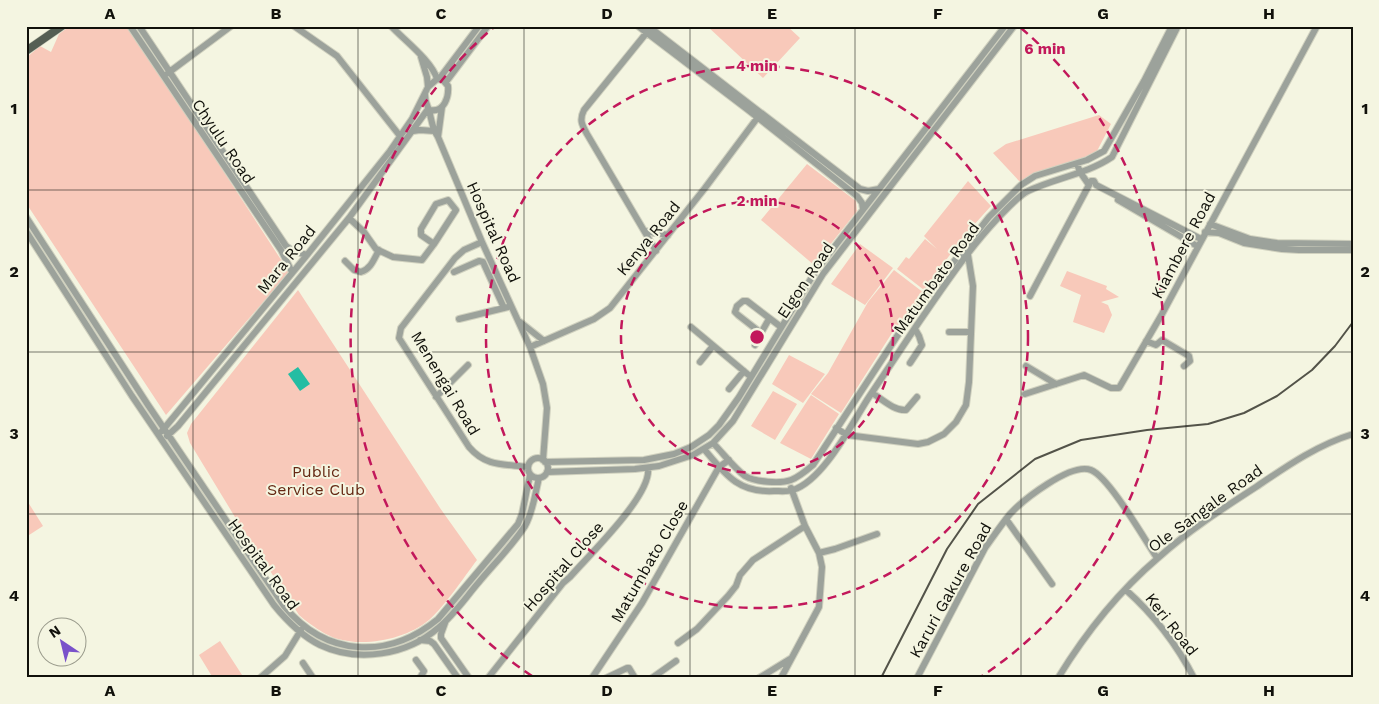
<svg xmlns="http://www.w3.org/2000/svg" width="1379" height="704" font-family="'Work Sans',sans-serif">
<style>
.green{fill:#f8c9ba}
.water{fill:#24bda3}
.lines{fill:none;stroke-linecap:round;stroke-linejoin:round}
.minor-casing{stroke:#d0d1bf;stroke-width:8}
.major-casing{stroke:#d0d1bf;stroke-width:9}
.minor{stroke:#9ca29b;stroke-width:6}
.major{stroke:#555f54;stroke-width:8}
.rail{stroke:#535349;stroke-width:2}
.grid{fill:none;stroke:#11110b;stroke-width:1;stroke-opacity:0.55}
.ring{fill:none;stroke:#c2185b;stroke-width:2.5;stroke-dasharray:9 6}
.labels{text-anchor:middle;stroke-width:4;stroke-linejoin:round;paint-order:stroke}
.street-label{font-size:16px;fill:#11110b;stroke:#f4f5e1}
.park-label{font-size:16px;fill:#652813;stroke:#f4f5e1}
.centre{fill:#c2185b;stroke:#f4f5e1;stroke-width:2.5}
.ring-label{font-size:15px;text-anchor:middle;font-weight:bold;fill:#c2185b;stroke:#f4f5e1;stroke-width:4;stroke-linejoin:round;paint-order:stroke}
.neatline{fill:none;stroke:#11110b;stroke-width:2}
.grid-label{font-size:16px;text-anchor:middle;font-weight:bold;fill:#11110b}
</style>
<rect width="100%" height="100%" fill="#f4f5e1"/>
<path class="green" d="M70,26H129L289,272L166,415L26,203V58L40,46L51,52L59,34Z
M707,26H787L800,38L763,78Z
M1099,115L1111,124L1096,153L1042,172L1020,182L993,153L1006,144Z
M807,164L856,201L857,211L814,265L761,220Z
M968,181L991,206L963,237L924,290L897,269L906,257L909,259L925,239L937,249L924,236Z
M860,244L893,268L865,305L831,284Z
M894,270L924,293L892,333L841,413L811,394L828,373L868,302Z
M1067,271L1107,286L1106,289L1119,297L1101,302L1108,305L1112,315L1104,333L1073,322L1081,295L1060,286Z
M298,290L440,508L477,560C464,577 445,606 429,620C406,639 366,647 338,639C326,636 308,623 299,615L238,522L190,443L187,433L191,424Z
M789,355L825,374L803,403L772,384Z
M773,391L797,404L775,440L751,426Z
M811,395L839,414L811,459L780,443Z
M26,499L43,526L26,537Z
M220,641L244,678H213L199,655Z"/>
<path class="water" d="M298,367L310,384L300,391L288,374Z"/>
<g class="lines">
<g class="minor-casing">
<path id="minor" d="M130,26L281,250L292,272
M139,26L286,246L293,251L307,255
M294,26L337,56L400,136
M391,26C404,40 432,61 437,79
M638,26L747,109L857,196L862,203L863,209
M648,26L860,189L868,191L879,189
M648,31L584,110C579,120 582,125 587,134L656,251
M421,57L427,77L428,87
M168,73L231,26
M439,79L479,26
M446,82L488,26
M425,94C425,106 429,106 430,114C432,123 433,130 438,137L482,242L530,347L543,384L547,408L543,460
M413,131L420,130L434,131
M438,137L442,107
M1077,164L1080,172L1089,185
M1089,183L1091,181H1094L1096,185L1201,239
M1118,200L1197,246
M26,217L148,405L284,606C326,657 388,660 438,619L518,524L522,514L530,475
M349,218L364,232L376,249L393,257L422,260L434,244L421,235V229L436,204L448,200L456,210L434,244
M1210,224L1250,239L1277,243L1353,244
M26,231L132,396L274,605C287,621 302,636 320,645C358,663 407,655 438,628C454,615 466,597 479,582C494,564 512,546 525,526C533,512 535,494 539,478
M645,231L668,235
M1205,232L1219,233L1244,243L1282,249L1299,250H1353
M482,242L464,250L455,258L401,328L399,338L469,447C486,467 504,464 528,467
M345,261L354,270L361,272C371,269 374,259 379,250
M454,272L479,261L483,262L504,308
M1030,296L1089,185
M459,319L508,307
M769,319L761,333L738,315L735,312L737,306L743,301H747L781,327
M520,322L544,341
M691,327L751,377
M949,332H971
M1146,341L1156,345L1162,340L1189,356L1190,361L1184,366
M755,345L761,333
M530,347L594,319L610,308L705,188L761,113
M700,362L713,346
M910,363L922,345L919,336L915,329
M1026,366L1056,384
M729,389L744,371
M872,393C882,399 894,411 906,410L917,397
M1025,394L1084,375L1111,388H1119L1162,314L1317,26
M436,397L468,365
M836,428L847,435L918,444L928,442L944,434L956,422L966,405L969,382L973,286L968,255
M162,431L307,255L390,151L412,119L428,87L437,79L443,80L448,86C449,97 444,113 430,110
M167,436L178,426L349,218L428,109
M713,443C723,453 733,467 745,476C755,482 780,484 791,480C799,477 806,471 813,465L907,321L989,217L1021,185L1035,176L1087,160L1104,151L1144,81L1172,26
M704,449C725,474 738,493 774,491C780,491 787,492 793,490C824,480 852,423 869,397C885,373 901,349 917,325C942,289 967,251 997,219C1005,211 1019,195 1028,191C1055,178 1087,174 1112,157L1178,26
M528 468a10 10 0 1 1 20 0a10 10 0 1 1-20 0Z
M545,462L644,460L674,454L691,447L709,435L719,425L739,397L815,272L1005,26
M547,472L635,469L659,466L693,455L713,443L733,421L823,274L1014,26
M1006,519L1052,584
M819,553L835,549L877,534
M1126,590C1153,614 1177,645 1194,678
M445,623L441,634V638L469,678
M420,640L430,641L434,644L458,678
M678,643L697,629L728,596L736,586L740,575L753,560L805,526
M416,660L424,671L420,678
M303,663L313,678
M260,678L285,656L301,630
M488,678L563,583L570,577C589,555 652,495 648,468
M592,678L642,603L719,467L729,460
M606,678L627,668H629L635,678
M652,678L676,661
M759,678L790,659
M781,678L819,607L822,567L819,553L805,526L791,488
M917,678L985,548C993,537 1001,525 1010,514C1023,500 1071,462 1091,470C1109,477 1145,540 1157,558
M1058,678C1085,634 1118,592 1158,558C1188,531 1222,509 1256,487C1287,466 1317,445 1353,434"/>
</g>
<g class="major-casing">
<path id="major" d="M26,51L62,26"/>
</g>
<use href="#minor" class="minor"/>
<use href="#major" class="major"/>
<path class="rail" d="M881,678L947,549L978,504L1035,459L1081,440L1147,430L1208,424L1244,413L1277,396L1312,370L1335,346L1353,322"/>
</g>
<path class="grid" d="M193,26V678M358,26V678M524,26V678M690,26V678M855,26V678M1021,26V678M1186,26V678M26,190H1353M26,352H1353M26,514H1353"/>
<g class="ring">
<circle cx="757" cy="337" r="136"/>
<circle cx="757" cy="337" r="271"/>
<path d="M532 676A407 407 0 0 1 493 28M1021 28A407 407 0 0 1 982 676"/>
</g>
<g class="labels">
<g class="street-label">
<text transform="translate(224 141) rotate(56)" y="6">Chyulu Road</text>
<text transform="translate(494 232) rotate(66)" y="6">Hospital Road</text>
<text transform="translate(648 238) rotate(-51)" y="6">Kenya Road</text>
<text transform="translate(1183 245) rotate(-62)" y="6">Kiambere Road</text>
<text transform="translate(286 259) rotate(-51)" y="6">Mara Road</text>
<text transform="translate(936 278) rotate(-54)" y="6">Matumbato Road</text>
<text transform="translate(805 280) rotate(-56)" y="6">Elgon Road</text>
<text transform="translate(446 383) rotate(59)" y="6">Menengai Road</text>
<text transform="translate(1205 508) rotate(-36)" y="6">Ole Sangale Road</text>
<text transform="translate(649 561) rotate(-60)" y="6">Matumbato Close</text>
<text transform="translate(264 564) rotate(54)" y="6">Hospital Road</text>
<text transform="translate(563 566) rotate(-49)" y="6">Hospital Close</text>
<text transform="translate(950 590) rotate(-61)" y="6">Karuri Gakure Road</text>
<text transform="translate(1172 624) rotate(52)" y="6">Keri Road</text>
</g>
<g class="park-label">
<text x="316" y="477">Public<tspan x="316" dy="18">Service Club</tspan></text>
</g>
</g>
<circle cx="757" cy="337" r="8" class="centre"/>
<g class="ring-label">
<text x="1045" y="54">6 min</text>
<text x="757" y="71">4 min</text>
<text x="757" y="206">2 min</text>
</g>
<rect width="1379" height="704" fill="none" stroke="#f4f5e1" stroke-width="55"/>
<g transform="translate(62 642) rotate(325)"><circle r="24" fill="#f4f5e1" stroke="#999a8b"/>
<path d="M0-4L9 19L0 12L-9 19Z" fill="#7951ca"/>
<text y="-8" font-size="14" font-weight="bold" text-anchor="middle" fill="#11110b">N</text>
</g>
<rect x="28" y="28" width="1324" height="648" class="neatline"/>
<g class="grid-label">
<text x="110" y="19">A</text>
<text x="276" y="19">B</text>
<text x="441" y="19">C</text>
<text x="607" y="19">D</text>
<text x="772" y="19">E</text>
<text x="938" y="19">F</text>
<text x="1103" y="19">G</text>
<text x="1269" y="19">H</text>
<text x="14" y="114">1</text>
<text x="1365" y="114">1</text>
<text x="14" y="277">2</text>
<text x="1365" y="277">2</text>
<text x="14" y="439">3</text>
<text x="1365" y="439">3</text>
<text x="14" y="601">4</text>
<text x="1365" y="601">4</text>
<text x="110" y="696">A</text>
<text x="276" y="696">B</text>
<text x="441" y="696">C</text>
<text x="607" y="696">D</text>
<text x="772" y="696">E</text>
<text x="938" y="696">F</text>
<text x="1103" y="696">G</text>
<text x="1269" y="696">H</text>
</g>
</svg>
